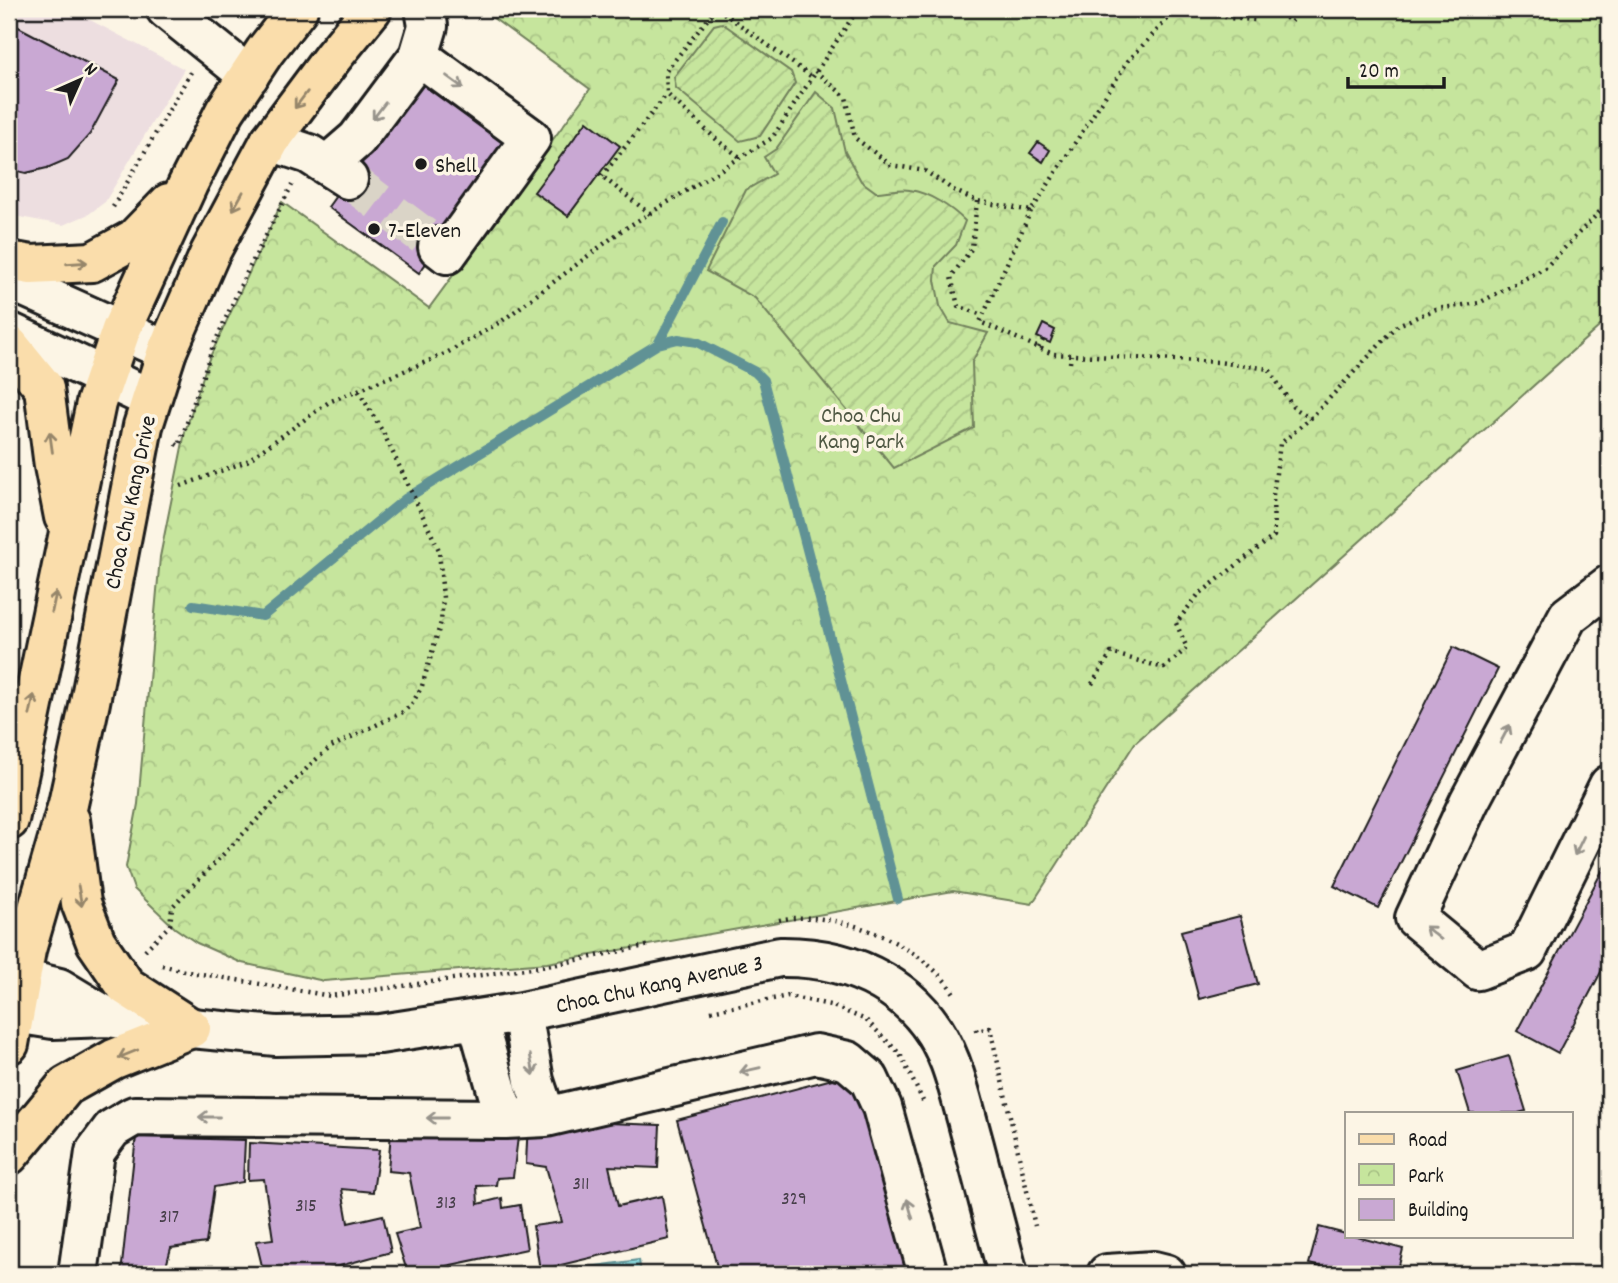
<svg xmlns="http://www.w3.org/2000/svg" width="1618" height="1283" font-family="Dekko,sans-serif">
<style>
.built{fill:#eddee0}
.park{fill:url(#park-crowns);stroke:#71805c;stroke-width:2}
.garden{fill:url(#garden-furrows);stroke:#71805c;stroke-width:2}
.water{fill:url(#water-rules);stroke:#619295;stroke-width:2}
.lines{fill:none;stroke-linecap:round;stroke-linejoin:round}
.stream{stroke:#619295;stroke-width:10}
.building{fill:#c9a8d3;stroke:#1c1c1c;stroke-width:2}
.minor-tunnel{stroke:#dad4c7;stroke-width:38;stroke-dasharray:38 19;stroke-linecap:butt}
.minor-casing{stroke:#1c1c1c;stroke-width:44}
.major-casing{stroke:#1c1c1c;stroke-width:44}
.path{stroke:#1c1c1c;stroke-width:4.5;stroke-dasharray:2 5;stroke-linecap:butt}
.minor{stroke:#fcf5e5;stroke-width:38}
.major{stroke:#faddab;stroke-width:38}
.oneway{stroke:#97938b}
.oneway2{stroke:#96866b}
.poi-dot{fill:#1c1c1c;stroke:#fcf5e5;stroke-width:2.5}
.labels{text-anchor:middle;stroke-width:7;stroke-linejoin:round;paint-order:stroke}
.number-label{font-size:19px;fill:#473f4a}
.poi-label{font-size:23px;fill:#1c1c1c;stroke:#fcf5e5;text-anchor:start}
.park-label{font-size:23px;fill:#4f5843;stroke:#fcf5e5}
.street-label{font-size:23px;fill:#1c1c1c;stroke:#fcf5e5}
</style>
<defs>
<pattern id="park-crowns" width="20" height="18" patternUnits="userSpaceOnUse" patternTransform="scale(1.75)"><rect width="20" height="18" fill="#c6e59d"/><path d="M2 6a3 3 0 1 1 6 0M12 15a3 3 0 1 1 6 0" fill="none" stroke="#aac487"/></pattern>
<pattern id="garden-furrows" width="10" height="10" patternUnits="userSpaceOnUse" patternTransform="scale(1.75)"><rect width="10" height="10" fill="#c6e59d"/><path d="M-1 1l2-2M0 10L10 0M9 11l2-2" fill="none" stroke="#aac487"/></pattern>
<pattern id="water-rules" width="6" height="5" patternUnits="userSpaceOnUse" patternTransform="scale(1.75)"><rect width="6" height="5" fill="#8fe1e6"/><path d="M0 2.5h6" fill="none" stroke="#7bc0c5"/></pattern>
</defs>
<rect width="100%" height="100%" fill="#fcf5e5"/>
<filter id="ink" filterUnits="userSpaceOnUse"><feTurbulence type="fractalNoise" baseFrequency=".0143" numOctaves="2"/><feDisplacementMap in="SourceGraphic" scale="14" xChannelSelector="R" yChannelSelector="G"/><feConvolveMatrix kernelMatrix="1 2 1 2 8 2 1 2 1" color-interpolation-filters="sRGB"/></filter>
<g filter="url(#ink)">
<path class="built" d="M9,9H69L184,69L105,202L89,214L63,225L9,215Z"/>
<path class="park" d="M481,9H1609V318L1135,743L1032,904L953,891L547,963L324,981L242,963L197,943L175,928L134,889L126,867L138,804L160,557L185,432L208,361L282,202L429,308L590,89Z"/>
<path class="garden" d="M722,23L791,72L795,83L760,136L740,141L676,88L674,77L714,25Z
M816,92L835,108L845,152L861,181L876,192C886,192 900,188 910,190C930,193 952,208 965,221L956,245L936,266L935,280L940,306L950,323L988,333L972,362L974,428L894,468L755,298L706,271L746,190L774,174L764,157L776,149Z"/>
<path class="water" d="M639,1260L641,1274H540Z"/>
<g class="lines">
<path class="stream" d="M658,344L722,222
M193,605L263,616L405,499L658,344L678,339L697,342L755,372L763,380L898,899"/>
</g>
<path class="building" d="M9,22L119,80L90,134L68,159L47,168L26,173L9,169Z
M418,81L517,153L456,222L419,273L328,207Z
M587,121L620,146L568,216L534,192Z
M1038,142L1050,150L1043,162L1030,153Z
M1043,324L1055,330L1050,343L1037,337Z
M1453,647L1498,669L1378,908L1334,886Z
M1609,858V957L1558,1053L1517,1031Z
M1240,916L1258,984L1199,999L1181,931Z
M1509,1056L1526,1111L1518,1113H1470L1457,1071Z
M855,1073L911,1274H719L677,1120Z
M528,1120L660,1125L658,1168L609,1166L618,1206L662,1196L669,1239L540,1270L533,1226L562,1222L546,1167L526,1164Z
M391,1131L518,1137L513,1177L497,1178L496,1185L477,1186L478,1204L502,1198L503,1208L520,1205L527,1249L408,1274L395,1234L420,1228L409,1173L388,1171Z
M136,1137L245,1140L243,1182L214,1187L206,1243L171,1248L164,1274H121Z
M249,1143L379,1150L373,1192L342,1189L348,1223L383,1215L391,1252L310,1274H264L256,1241L273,1239L264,1179L248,1180Z
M1319,1227L1403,1249L1397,1274H1347L1309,1264Z"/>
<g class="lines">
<path class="minor-tunnel" d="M348,179L438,247"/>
<g class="minor-casing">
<path id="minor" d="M166,9L249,76
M425,9L428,26L419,56L531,138L447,254L438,247
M270,141L309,154L348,179
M327,165L357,139L419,56
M9,280L167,351
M9,332L151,399
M1609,585L1568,616L1469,802L1415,918L1478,970L1527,951L1609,785
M9,976L59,988L107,1017
M9,1012L53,1019L107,1017L191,1028L276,1036L380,1034L522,1012L780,957C854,956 922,989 950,1062C960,1089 966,1117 974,1145C985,1188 997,1231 1008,1274
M522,1012L534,1081L546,1117
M477,1019L505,1119
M78,1274L95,1152L112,1129L134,1116L505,1119L546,1117L816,1054L848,1061L869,1079L882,1107L928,1274
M1107,1274L1154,1271L1166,1274"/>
</g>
<g class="major-casing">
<path id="major" d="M9,261L31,265L92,262L134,239L169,203
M9,345L44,388L54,466L64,517
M9,820L96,403L121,330L188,184L225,111L265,51L298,9
M70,820L81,903L96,942L126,986L191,1028
M9,1044L26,950L68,804L90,702L143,426L167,351L210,253L270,141L332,58L372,9
M9,1155L66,1086L114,1059L191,1028"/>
</g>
<path class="path" d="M716,9L666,71L667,94L718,141L740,157
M718,9L812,77
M1213,9L1227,18L1255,20
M1275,9L1291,22L1302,9
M815,71L846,97L855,138L891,165L925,171L955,191L977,201L1031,211L1128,61L1177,9
M599,174L650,214
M602,176L667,94
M977,201L972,248L951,277L958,306L982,315
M113,207L191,72
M1031,211L980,322L1053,354L1218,362L1269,369L1293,407L1311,418
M1039,348L1043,340
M1070,363L1071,355
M176,444L179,446L212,349L243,280L292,185
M181,486L247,461L329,402L445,354L502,321L621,231L772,138L858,9
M1092,684L1111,653L1164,668L1187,648L1176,623L1198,595L1274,536L1273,495L1280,444L1311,418L1398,325L1436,309L1479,303L1545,268L1609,202
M779,920C837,908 924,944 955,995
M145,950L170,925L172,907L313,762L331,747L403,712L412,704L422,686L441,622L443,598L439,550L384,434L358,390
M162,965L184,971L331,996L553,965L650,945
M711,1011L788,996L830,1005L866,1020L900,1054L923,1101
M976,1029L977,1031L990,1028L1035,1226"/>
<use href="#minor" class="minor"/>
<use href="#major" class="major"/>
</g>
<defs><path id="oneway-shaft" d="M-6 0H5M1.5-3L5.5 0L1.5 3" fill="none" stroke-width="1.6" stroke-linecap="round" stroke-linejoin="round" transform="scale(1.75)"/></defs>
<g class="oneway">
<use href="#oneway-shaft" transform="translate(455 82) rotate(36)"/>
<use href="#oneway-shaft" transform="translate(379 111) rotate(127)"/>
<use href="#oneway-shaft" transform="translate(1505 734) rotate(-62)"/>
<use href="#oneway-shaft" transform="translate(1579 846) rotate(116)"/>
<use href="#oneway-shaft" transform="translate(1433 933) rotate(-141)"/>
<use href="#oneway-shaft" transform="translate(532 1065) rotate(80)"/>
<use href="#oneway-shaft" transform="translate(750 1070) rotate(167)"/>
<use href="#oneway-shaft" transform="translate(209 1117) rotate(-180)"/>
<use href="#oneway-shaft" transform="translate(437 1118) rotate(-180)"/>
<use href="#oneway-shaft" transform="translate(910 1209) rotate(-106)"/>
</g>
<g class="oneway2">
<use href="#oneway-shaft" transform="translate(301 100) rotate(127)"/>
<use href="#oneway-shaft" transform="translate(238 201) rotate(119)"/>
<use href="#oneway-shaft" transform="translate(77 263) rotate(-4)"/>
<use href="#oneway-shaft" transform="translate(51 442) rotate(-98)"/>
<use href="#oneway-shaft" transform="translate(54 602) rotate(-78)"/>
<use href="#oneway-shaft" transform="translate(32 705) rotate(-78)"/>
<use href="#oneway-shaft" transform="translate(80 896) rotate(80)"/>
<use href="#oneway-shaft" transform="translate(128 1054) rotate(158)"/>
</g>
</g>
<g class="poi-dot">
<circle cx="421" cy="164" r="7"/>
<circle cx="374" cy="229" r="7"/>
</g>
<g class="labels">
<g class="number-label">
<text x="581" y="1189">311</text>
<text x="794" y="1204">329</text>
<text x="446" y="1208">313</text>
<text x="306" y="1211">315</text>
<text x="169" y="1222">317</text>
</g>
<g class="poi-label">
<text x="435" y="172">Shell</text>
<text x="388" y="237">7-Eleven</text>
</g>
<g class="park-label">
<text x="861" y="422">Choa Chu<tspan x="861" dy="26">Kang Park</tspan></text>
</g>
<g class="street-label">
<text transform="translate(129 502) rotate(-78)" y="8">Choa Chu Kang Drive</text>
<text transform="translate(659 983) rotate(-12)" y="8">Choa Chu Kang Avenue 3</text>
</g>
</g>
<rect width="1618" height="1283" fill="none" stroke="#fcf5e5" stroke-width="35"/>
<rect x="18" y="18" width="1583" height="1248" fill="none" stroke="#1c1c1c" stroke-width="2.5" filter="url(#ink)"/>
<rect x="1345" y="1112" width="228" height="126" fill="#fcf5e5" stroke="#a29e95" stroke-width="2"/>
<rect x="1359" y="1134" width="35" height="10" fill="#faddab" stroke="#a29e95" stroke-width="2"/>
<text x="1408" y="1146" font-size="21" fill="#1c1c1c">Road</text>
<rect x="1359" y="1164" width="35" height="21" fill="url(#park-crowns)" stroke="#a29e95" stroke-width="2"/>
<text x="1408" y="1182" font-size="21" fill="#1c1c1c">Park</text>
<rect x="1359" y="1199" width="35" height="21" fill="#c9a8d3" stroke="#a29e95" stroke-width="2"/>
<text x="1408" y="1216" font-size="21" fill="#1c1c1c">Building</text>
<g transform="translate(80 80) rotate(45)" stroke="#fcf5e5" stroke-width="5" paint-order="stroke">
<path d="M0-5L12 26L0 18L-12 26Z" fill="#1c1c1c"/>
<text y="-10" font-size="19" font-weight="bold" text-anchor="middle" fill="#1c1c1c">N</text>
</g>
<path d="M1348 77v10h96v-10" fill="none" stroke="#1c1c1c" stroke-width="3.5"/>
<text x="1359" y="77" font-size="21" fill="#1c1c1c" stroke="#fcf5e5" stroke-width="5" paint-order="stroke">20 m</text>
</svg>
